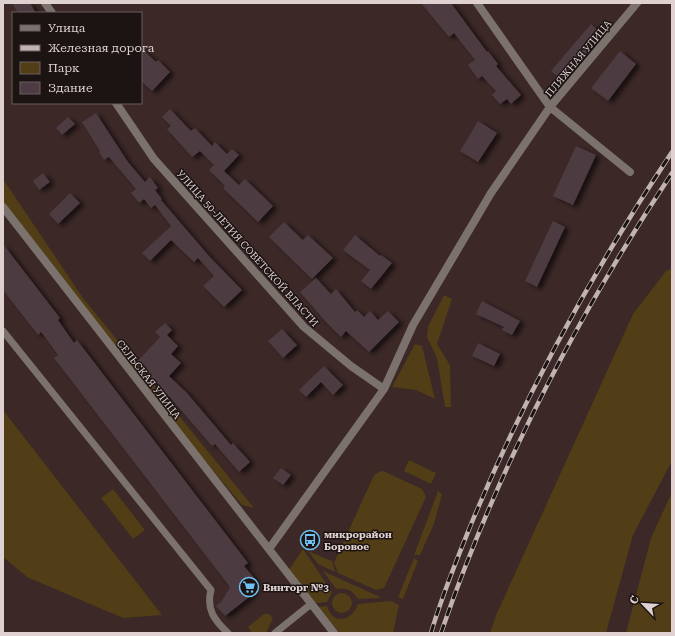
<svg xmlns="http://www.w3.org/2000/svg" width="675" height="636" font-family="'Roboto Serif',serif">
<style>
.green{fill:#513d16}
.building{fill:#4d3a42;filter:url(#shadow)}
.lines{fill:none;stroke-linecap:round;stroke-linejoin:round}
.lane{stroke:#7b726d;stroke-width:7}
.street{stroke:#7b726d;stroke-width:8}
.rail-casing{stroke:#c1b3b2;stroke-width:4.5}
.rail{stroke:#1c1313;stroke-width:3;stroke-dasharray:9;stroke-linecap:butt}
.labels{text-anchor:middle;stroke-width:3;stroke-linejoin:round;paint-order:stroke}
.street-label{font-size:10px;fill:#ded1d0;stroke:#1c1313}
.poi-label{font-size:10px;font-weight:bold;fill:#ded1d0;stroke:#1c1313;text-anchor:start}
</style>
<defs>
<filter id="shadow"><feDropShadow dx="4.5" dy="2.5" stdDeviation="2" flood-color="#0009"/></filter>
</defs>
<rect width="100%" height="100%" fill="#3b2827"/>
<path class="green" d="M3,179L83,298L254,508L242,505L112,349L3,206Z
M672,268V461L633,535L606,633H490L497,613L633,314L666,271Z
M444,295L452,299L437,344L450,365L451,407H445L437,358L427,337L428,327Z
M415,344L422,346L435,399L416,390L392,387Z
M3,410L162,615L123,618L27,577L3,557Z
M409,460L436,473L431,484L404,471Z
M383,471L422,489L426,497L384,588L376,590L338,573L334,563L374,475L379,472Z
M113,489L145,530L133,539L101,498Z
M438,491L442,494L434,524L420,555H414Z
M672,492V633H626L651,538Z
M303,549L332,592L327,602L315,603L288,571Z
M308,551L332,561L335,572L318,564Z
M414,558L418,561L403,599L398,597Z
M323,571L382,598L358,599C352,590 346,587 336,589Z
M332 603a10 10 0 1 1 20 0a10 10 0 1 1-20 0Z
M391,601L399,605L393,633H340L317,607L327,606C333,626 352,621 358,604Z
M264,614H269L273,618L266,633H252L248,627Z"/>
<path class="building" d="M12,3H30L36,13H18Z
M421,3H451L487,52L488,51L498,64L496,66L521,95L511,104L507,99L500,104L492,95L496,91L482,76L478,79L468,65L475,60L454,33L449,37Z
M591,24L603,35L563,81L551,71Z
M141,48L156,62L158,60L170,72L152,91L141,81Z
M620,51L636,64L608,101L591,88Z
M170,109L191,131L195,128L212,146L215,142L227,154L232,149L239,155L224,171L239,185L245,179L273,206L258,222L223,188L225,186L209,170L214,165L200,151L192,157L167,129L171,126L162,117Z
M96,113L128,162L145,182L150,177L158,188L155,190L162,199L151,208L144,199L139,203L131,193L136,189L109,157L104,160L99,152L100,151L82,122Z
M68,117L75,124L62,135L56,128Z
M478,121L497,133L478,162L460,151Z
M576,146L596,155L573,205L553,196Z
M43,173L50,182L39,190L33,181Z
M70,193L80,203L58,224L49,214Z
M161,200L209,256L242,290L224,307L203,286L214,276L198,258L194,262L171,240L150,261L142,253L171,226L155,205Z
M553,221L565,227L537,287L525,281Z
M284,222L303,240L308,235L333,258L312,279L269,237Z
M355,235L380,256L381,255L392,263L371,289L361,281L370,270L343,250Z
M3,244L60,318L58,320L74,343L77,340L248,563L244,566L255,579L253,594L225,616L216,606L222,601L230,587L54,358L58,355L45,337L41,332L38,335L3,290Z
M316,278L331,294L336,289L355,312L357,310L364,317L370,311L378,320L388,311L399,322L369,352L346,331L341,337L326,322L300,292Z
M482,301L520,321L512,335L502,330L504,327L476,314Z
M165,323L172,330L167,335L178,346L171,354L181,363L169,376L187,393L231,445L233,443L250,462L239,472L215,444L212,446L169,396L167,397L137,362L160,337L155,332Z
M282,329L297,345L283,358L268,341Z
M478,343L500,354L494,366L472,356Z
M324,366L343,385L333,395L321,382L306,397L299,390Z
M281,468L291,475L283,485L273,478Z"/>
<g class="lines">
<path class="lane" d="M3,331L211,590C206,609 214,620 228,633
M275,633L311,604"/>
<path class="street" d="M45,3L52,13
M477,3L550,107L630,172
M116,103L154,159L304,327L351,366L384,389
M3,207L334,633
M269,549L384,389L413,325L491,193L550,107L637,3"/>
<g class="rail-casing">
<path id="rail" d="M431,633C442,595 457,559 472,522C526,393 594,269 672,152
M441,633C497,470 577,316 672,173"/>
</g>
<use href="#rail" class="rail"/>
</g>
<defs>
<g id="bus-ring" transform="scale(1)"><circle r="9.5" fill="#1c1313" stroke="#6ec2f3" stroke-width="1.5"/><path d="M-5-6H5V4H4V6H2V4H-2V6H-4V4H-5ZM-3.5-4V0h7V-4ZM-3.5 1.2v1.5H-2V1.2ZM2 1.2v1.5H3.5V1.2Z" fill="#6ec2f3"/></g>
<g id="supermarket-ring" transform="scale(1)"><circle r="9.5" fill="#1c1313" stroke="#6ec2f3" stroke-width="1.5"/><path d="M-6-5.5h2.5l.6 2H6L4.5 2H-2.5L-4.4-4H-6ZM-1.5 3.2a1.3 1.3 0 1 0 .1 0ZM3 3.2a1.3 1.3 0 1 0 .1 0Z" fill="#6ec2f3"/></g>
</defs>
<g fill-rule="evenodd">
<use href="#bus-ring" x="310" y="540"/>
<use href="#supermarket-ring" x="249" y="587"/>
</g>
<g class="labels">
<g class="street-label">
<text transform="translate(578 58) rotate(-50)" y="4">ПЛЯЖНАЯ УЛИЦА</text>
<text transform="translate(248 248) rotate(48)" y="4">УЛИЦА 50-ЛЕТИЯ СОВЕТСКОЙ ВЛАСТИ</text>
<text transform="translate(149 379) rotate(52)" y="4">СЕЛЬСКАЯ УЛИЦА</text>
</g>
<g class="poi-label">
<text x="324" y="538">микрорайон<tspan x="324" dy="12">Боровое</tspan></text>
<text x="263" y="591">Винторг №3</text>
</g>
</g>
<rect width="675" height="636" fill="none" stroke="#ded1d0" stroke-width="8"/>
<rect x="12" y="12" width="130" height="92" fill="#1c1313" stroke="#6a5f5f"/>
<rect x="20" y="25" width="20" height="6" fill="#7b726d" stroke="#6a5f5f"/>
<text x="48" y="32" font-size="12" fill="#ded1d0">Улица</text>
<rect x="20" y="45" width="20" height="6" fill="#c1b3b2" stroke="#6a5f5f"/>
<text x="48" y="52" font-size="12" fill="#ded1d0">Железная дорога</text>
<rect x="20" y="62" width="20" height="12" fill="#513d16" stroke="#6a5f5f"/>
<text x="48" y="72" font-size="12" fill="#ded1d0">Парк</text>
<rect x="20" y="82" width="20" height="12" fill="#4d3a42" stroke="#6a5f5f"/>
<text x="48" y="92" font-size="12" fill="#ded1d0">Здание</text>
<g transform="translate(643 604) rotate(295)" stroke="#1c1313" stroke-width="3" paint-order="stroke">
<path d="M0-3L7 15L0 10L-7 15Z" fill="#ded1d0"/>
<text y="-6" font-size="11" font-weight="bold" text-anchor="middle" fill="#ded1d0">С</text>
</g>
</svg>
